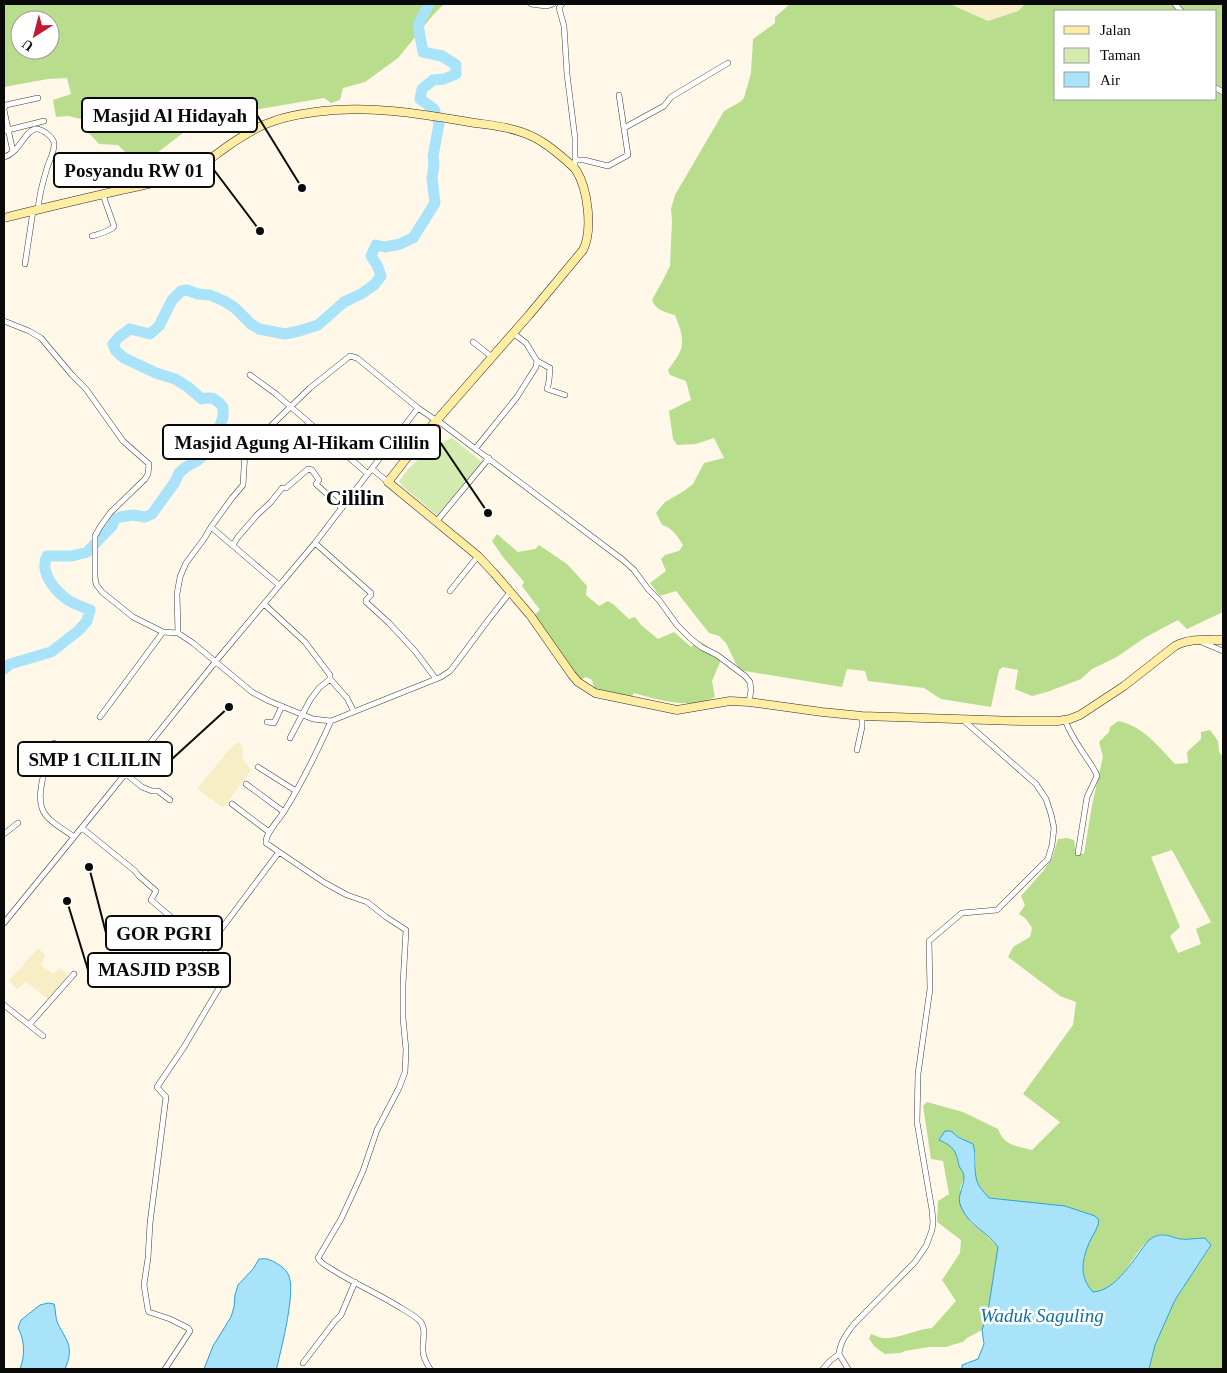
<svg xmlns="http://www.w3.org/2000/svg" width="1227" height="1373" font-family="Georgia,serif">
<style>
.farmland{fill:#f7eec6}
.green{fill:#d4ebaf}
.forest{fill:#b8dd8d;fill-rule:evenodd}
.water{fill:#a8e3fa;stroke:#2aa1d6}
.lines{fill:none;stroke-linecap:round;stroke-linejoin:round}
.river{stroke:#a8e3fa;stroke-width:11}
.street-casing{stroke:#3d3d3d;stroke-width:6}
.secondary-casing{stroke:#2c2c2c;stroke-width:9}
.street{stroke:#fff;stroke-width:5}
.secondary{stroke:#ffeda3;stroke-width:8}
.labels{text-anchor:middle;stroke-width:5;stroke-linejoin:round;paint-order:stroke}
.water-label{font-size:19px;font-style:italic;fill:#0d6fa3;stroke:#fff}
.district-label{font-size:22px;font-weight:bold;fill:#0a0a0a;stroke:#fff}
.leader{fill:none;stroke:#0a0a0a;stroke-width:2}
.callout-dot{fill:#0a0a0a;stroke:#fff;stroke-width:2}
.callout{fill:#fff;stroke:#0a0a0a;stroke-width:2}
.callout-label{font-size:19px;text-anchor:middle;font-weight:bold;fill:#0a0a0a}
</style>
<rect width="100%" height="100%" fill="#fff8e8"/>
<path class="farmland" d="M950,4H1025L1018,11L988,21Z
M237,743H240L242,746L243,748L242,757L251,770L223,808L197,789L228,751Z
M38,948L45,955L41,965L53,974L61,968L68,976L48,999L26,982L17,989L9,981Z"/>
<path class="green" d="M452,438L482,462L438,516L402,486L399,481L408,469L430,449Z"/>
<path class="forest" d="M4,4H444L433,15L398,58L365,82L343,88L340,100L331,103L324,98L248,111L216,125L188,129L157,153L141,160H135L130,157L118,145L99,144L87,131L88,126L85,120L68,116L56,117L53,100L71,94L67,78L48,79L4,87ZM20,20H50V50H20Z
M790,4H950L988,21L1018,11L1025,4H1223V612L1187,629L1178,620L1146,637L1115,658L1092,669L1081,679L1047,692L1032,696L1015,689L1018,670L1003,667L999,670L991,707L941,699L924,688L868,681L865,671L847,669L842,687L739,670L726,643L719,636L709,633L676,591L660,596L650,583L666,571L661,559L665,555L679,551L683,545C677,536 673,528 662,525L656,513L665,502L684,491L693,484L704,463L724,458L714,438L696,444L677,445L673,439L669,411L691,400L686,381L670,375L668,370C673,363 682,352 682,344C683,334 678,323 675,315C665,312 656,311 652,300L662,282L670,266L672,221L671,209L675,195L724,111L740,102L744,98L751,73L753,39L775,23V17ZM1056,11H1216V99H1056Z
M497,534L518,552L535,549L539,545L567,564L587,586L586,595L599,606L608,601L613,604L629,619L635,617L641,625L658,639L674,632L691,647L699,641L707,646L721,660L712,681L715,697C691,710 658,700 634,693L631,698L595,691L592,680L586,677L581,680L571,670L534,615L540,610L522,586L524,582L503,557L492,541Z
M1118,721C1143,726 1158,746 1175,764L1188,763L1187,752L1201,739V732L1210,730L1218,741L1219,752L1223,757V1369H1149L1155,1345L1175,1300L1211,1246L1205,1238C1198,1238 1189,1240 1182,1239C1174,1239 1167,1233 1159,1235C1132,1243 1126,1291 1093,1292C1074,1271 1086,1247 1098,1226L1095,1216L1065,1206L989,1198C984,1192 978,1186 976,1178C974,1169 979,1156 973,1147C968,1140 959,1138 951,1131H945L939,1140L948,1144L955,1151L959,1166L963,1171L964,1177L960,1189L970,1222L985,1234L998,1247L988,1311L982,1330L967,1338L963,1342L952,1345L946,1347H929L905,1351L900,1353L885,1354L875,1347L869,1339L871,1334C875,1335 879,1338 883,1338C896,1340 916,1329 932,1328L956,1301L942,1280L960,1253L961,1240L937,1222L938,1201L949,1194L943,1161L931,1159L923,1106L927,1102L963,1112L998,1129C1004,1146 1017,1146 1032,1150L1060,1122L1023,1094L1073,1025L1076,1002L1060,996L1008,957L1013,947L1030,937L1032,928L1026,919L1019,914L1025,905L1021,896L1044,870L1052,858L1058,839L1067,838L1074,840L1076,853L1084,854L1092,805L1103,757L1099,742L1109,732L1110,727ZM1172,850L1211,922L1196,929L1201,944L1178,953L1170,936L1180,927L1151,857Z"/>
<path class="water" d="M945,1131H951L958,1137L973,1144C977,1156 973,1169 977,1181C979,1188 985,1193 989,1198L1065,1206L1095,1216L1099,1220C1098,1228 1094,1233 1091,1239C1082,1258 1078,1276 1093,1292C1117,1291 1135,1256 1149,1240C1162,1231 1167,1236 1180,1239C1188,1240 1197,1238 1205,1238L1211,1245L1175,1300L1155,1345L1149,1369H962V1365L978,1359L984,1344L982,1330L988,1311L998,1247C987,1231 970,1227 961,1207C956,1196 964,1188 964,1177C964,1172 961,1170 959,1166C958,1163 958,1158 956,1155C954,1147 946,1143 939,1140Z
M259,1259C262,1259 267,1258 270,1260C276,1262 286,1269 288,1274C297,1289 281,1349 277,1367L276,1369H204L213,1346L231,1317L234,1307L235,1295L238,1285L253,1269Z
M48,1303L54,1304C56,1310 55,1318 58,1324C68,1343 74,1347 65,1369H20C25,1356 25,1340 18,1328L21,1320L40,1305Z"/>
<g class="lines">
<path class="river" d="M4,669L10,664L51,652L78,631L87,621L90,610C83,607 74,604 68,600C55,591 39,572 47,556H72L87,552L112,526L115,519L120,517L133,515L145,517L152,514L175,482L179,473L186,467L197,461L207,452L213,445L223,417V407C216,399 212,396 202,399L188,387L175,379L156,373L124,358L116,351L113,344L119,337L130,329L150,334L159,326L172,300L181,291L187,290L198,294L210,295L224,301L235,308L251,324L259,329L285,334L299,331L318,325L344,302L361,294L374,285L381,276L377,265L371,256L376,245L385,247L400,244L413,238L435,203L432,178L434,165L433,156L439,124L434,109L420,99L422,89L433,80L444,79L456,74V65L442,56L423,52L418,25L429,4"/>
<g class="street-casing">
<path id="street" d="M531,4L546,6L553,4
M562,4L559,8L564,26L567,74L575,138V169
M1175,4L1181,11
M1216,88L1223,92
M4,108L6,105L38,98
M4,110L13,152
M624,128L664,106L671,97L728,63
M4,131L44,121
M4,157C19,153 24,132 35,129C42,128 55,138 54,145C54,153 49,161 47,168C43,181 39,195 38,210
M575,160H584L608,166L628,155L619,95
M92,236C100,234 106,232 113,228L114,226L103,195
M25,264L33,211
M4,321L29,331L41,338L72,375L86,389L123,441L149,464L148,474L145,479L110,513L100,527L95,536V577L96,584L102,592L133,617L163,632L178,633L193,643L252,692L269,701L313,719L331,721L441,677L450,671L454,666L489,619L511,591
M513,333L526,343L537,361L550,368C549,376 550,381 547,389L565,395
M473,342L492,357
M250,375L276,394L368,474
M476,448L517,397L536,367L537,361
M372,469L388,482
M436,522L489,458
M211,527L279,585
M315,543L371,593V595L366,600V602L389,623L415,651L436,679
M233,545L238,537L257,515L271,502L282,488H286L308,469L312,470L319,480L316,484L342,508
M450,591L478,556
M264,604L305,642L330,675V679L347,698L354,712
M178,633L177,594L180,577L186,563L204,539L211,527L232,498L243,485L245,451L310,388L350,356L357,358L418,408
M1199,641L1223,651
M100,717L163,632
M1065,720C1072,740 1086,755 1096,773L1097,776L1087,797L1078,853
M331,721C317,752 303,781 285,810C280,819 265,833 266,843L279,852L325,883L347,895L367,902L386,917L406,930L403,984V1018L406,1050L405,1072L399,1088L377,1130L363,1171L354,1191L341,1219L318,1258C321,1264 327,1266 333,1270C355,1284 379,1294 401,1308C408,1312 415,1316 420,1321C427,1329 422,1341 423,1351C423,1358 427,1364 430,1369
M267,722L274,723L282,706
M290,738L310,700L319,688L330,679
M54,743C48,757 36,793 42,808C46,821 64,829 74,837
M857,750L862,727V716
M258,767L296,791
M126,774L142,787L152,791H158L170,800
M246,784L284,812
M232,804L269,832
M82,828L135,871L139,876L156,891L151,900L207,948
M4,834L18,823
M4,923L105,799L216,661L315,543L418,408L434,419L437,420L623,560L634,570L648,589L659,600L677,625L690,638L701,647L717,655L745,676L750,682L751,690L749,702
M4,1005L43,1036
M29,1025L74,974
M303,1363L335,1321L341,1315L355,1282
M165,1369L190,1331L188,1328L170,1319L149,1312L148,1310L144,1285L148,1258L150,1223L166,1097L157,1087L184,1047L225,978V968L206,955L205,951L207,948L279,852
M823,1369L830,1361L839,1354
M848,1369L839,1354C840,1342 847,1333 854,1324L915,1262L926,1246L932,1230L933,1222L932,1210L917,1122L918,1074L930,989L929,941L962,913L997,910L1048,859L1052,845L1054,828L1051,814L1046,799L1036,784L962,719"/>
</g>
<g class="secondary-casing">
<path id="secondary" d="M4,218C43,208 82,199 121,190C141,186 161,182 180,176C196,171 211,158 225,148C239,138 258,126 274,121C287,116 301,114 315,112C367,105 417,113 469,122C487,125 507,126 524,133C541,139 554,150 568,162C570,165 574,167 576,170C588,189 593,230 583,250L529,315L430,428L388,482L478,556L494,573L530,615L572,675L578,682L595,693L677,710L730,701L749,702L822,712L862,716L1021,721H1058L1070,719L1080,715L1124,686L1175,646C1190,638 1207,640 1223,640"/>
</g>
<use href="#street" class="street"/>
<use href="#secondary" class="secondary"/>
</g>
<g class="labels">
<g class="water-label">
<text x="1042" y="1322">Waduk Saguling</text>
</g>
<g class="district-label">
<text x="355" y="505">Cililin</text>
</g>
</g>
<path class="leader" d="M302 188L257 115M260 231L214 170M488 513L440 442M229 707L172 759M89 867L106 933M67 901L88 970"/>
<g class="callout-dot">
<circle cx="302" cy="188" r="5"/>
<circle cx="260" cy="231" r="5"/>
<circle cx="488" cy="513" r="5"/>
<circle cx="229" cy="707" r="5"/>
<circle cx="89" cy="867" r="5"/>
<circle cx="67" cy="901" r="5"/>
</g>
<g class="callout">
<rect x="82" y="98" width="175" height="34" rx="5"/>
<rect x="54" y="153" width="160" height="34" rx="5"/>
<rect x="163" y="425" width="277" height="34" rx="5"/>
<rect x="18" y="742" width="154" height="34" rx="5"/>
<rect x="106" y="916" width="116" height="34" rx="5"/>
<rect x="88" y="953" width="142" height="34" rx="5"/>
</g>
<g class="callout-label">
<text x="170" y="122">Masjid Al Hidayah</text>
<text x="134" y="177">Posyandu RW 01</text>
<text x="302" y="449">Masjid Agung Al-Hikam Cililin</text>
<text x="95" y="766">SMP 1 CILILIN</text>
<text x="164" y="940">GOR PGRI</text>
<text x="159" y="976">MASJID P3SB</text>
</g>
<rect width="1227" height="1373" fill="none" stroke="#0a0a0a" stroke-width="10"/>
<rect x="1054" y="10" width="162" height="90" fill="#ffffff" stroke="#9d9d9d"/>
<rect x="1064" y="26" width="25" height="8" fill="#ffeda3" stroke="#9d9d9d"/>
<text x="1100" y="35" font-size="15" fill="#0a0a0a">Jalan</text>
<rect x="1064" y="48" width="25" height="15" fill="#d4ebaf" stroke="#9d9d9d"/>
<text x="1100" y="60" font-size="15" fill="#0a0a0a">Taman</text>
<rect x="1064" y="72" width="25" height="15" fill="#a8e3fa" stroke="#9d9d9d"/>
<text x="1100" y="85" font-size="15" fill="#0a0a0a">Air</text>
<g transform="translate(35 35) rotate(216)"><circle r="24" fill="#ffffff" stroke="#9d9d9d"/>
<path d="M0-4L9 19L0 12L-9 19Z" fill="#c31a31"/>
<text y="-8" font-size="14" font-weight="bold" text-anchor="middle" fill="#0a0a0a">U</text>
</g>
</svg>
